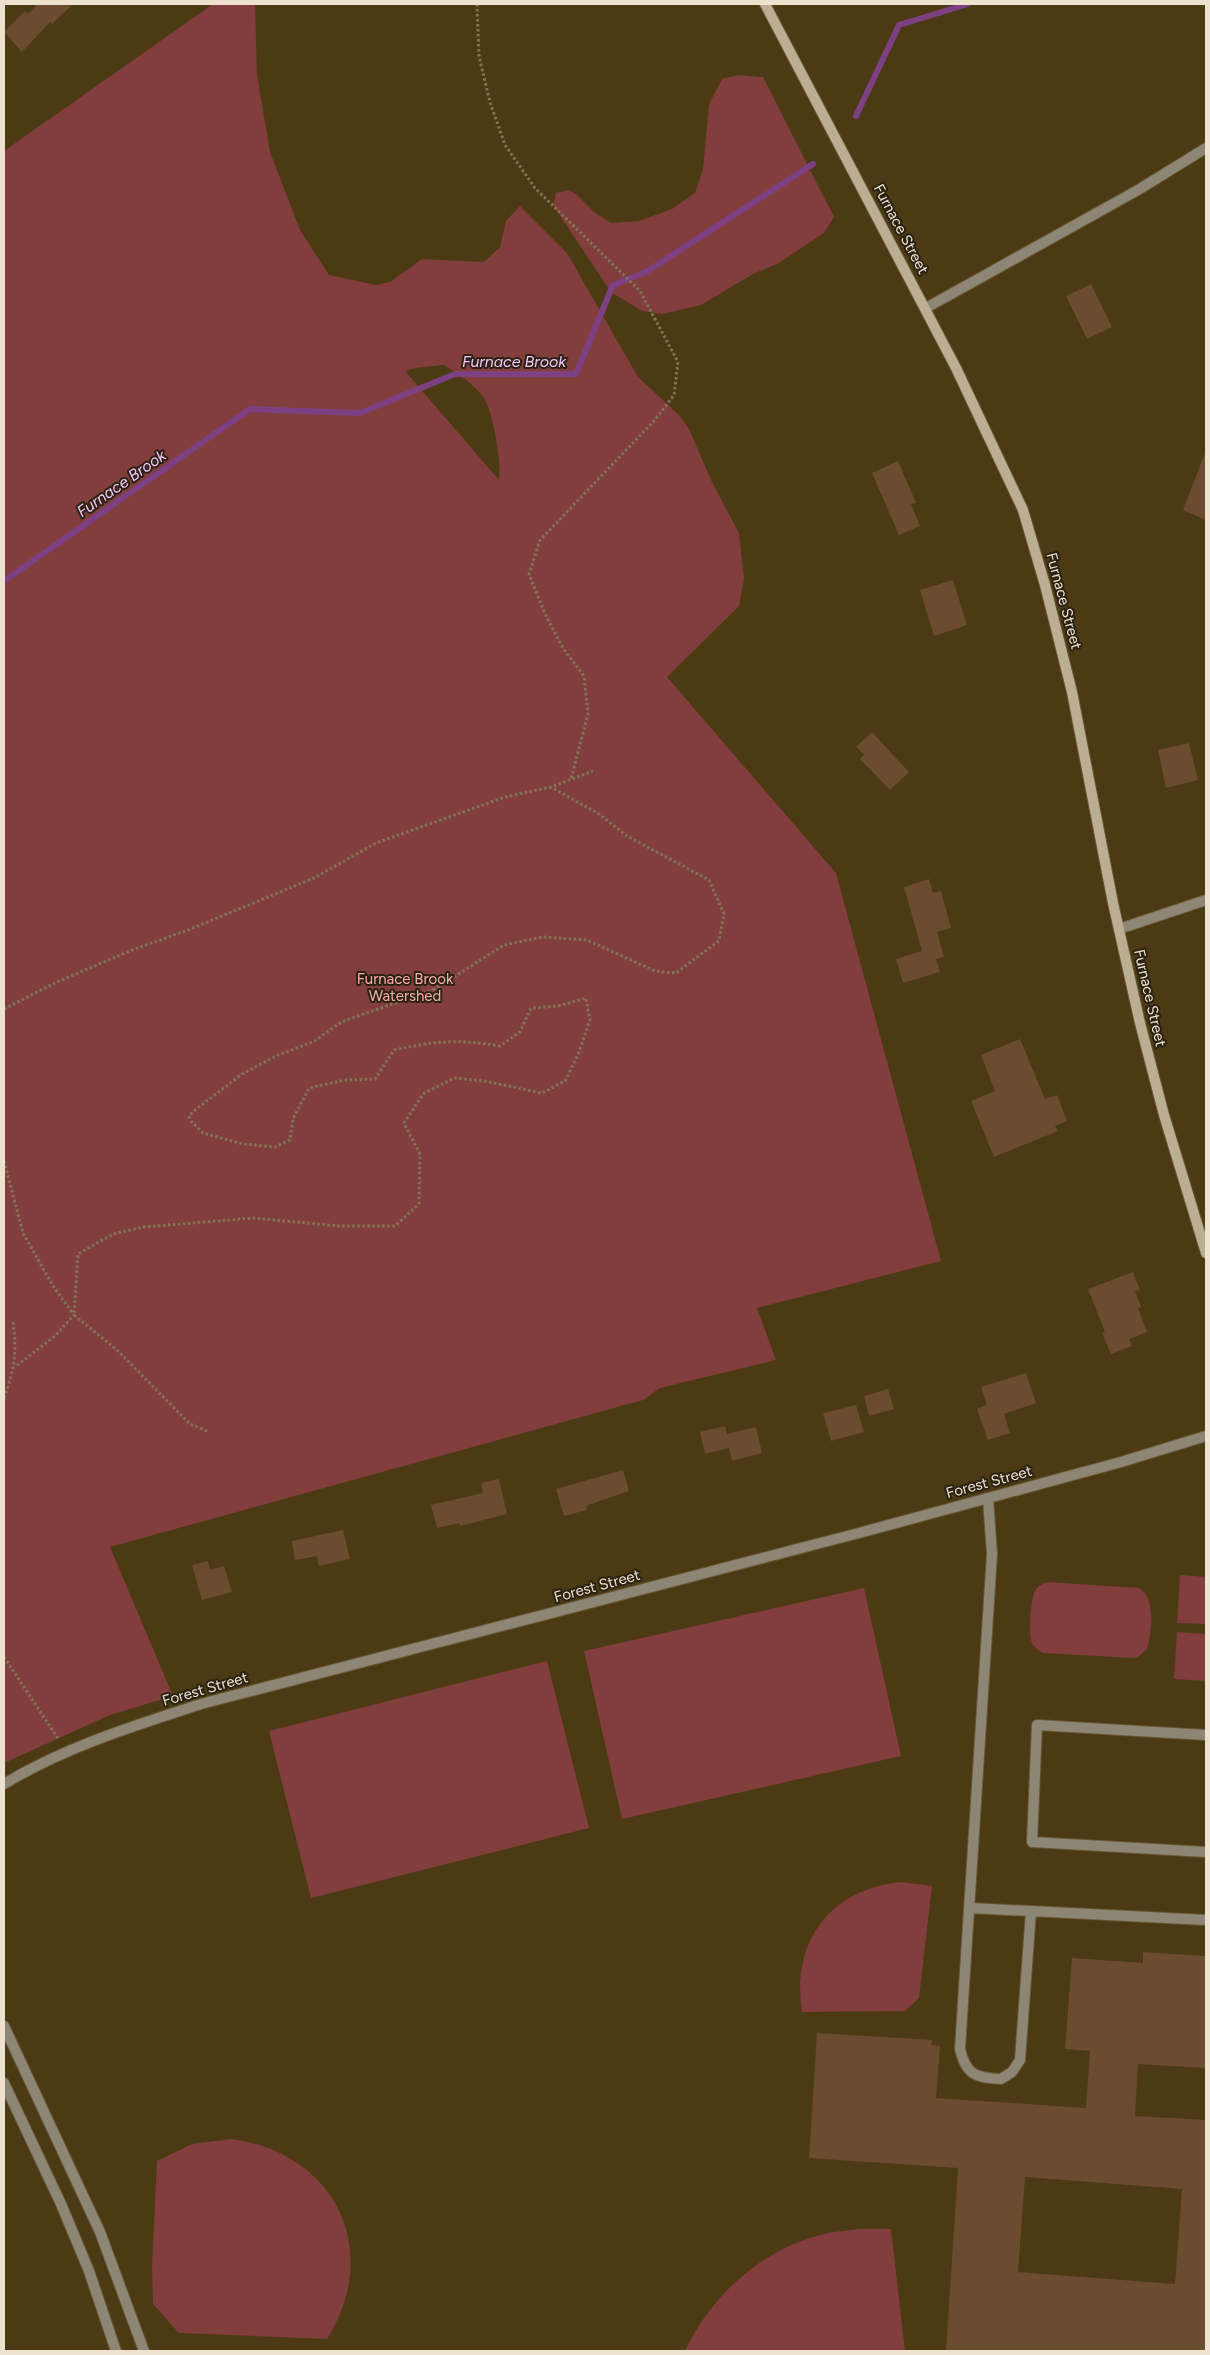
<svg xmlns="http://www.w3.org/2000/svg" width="1210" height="2355" font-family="Figtree,sans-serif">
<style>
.green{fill:#813e3c;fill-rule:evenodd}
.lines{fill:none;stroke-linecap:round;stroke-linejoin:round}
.stream{stroke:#7d4183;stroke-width:6}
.building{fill:#6b4c2f;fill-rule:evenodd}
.service-casing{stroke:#685835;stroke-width:12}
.minor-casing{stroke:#685835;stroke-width:12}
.tertiary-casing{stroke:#685835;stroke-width:12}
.secondary-casing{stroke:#685835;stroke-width:12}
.path{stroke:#837454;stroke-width:3;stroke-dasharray:2.5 2.5;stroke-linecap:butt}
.service{stroke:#8e8675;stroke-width:10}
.minor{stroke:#8e8675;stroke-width:10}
.tertiary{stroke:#8e8675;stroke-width:10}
.secondary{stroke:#bcae93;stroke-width:10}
.labels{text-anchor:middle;stroke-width:4;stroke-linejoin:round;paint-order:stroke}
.street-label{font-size:15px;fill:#ede2ce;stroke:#2a2212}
.park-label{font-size:15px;fill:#fbada8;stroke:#2a2212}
.water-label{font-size:16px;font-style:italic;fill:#f8c5fd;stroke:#2a2212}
</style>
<rect width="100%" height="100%" fill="#4b3a13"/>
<path class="green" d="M213,4H255L257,75L270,152L300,230L329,275L376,285L390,282L422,259L484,262L500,247L506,221L520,206L567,253L638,377L679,415L689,429L711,480L739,533L744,579L739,606L667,677L836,873L941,1261L757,1308L776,1360L660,1388L643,1400L110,1547L173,1696L110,1715L4,1763V151ZM444,365C459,375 475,384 485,400C493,413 502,466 499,480L405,371L415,368Z
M738,75L763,77L834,217L824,233L779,263L753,274L701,305L662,314L642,311L611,292L553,205L556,193L569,190L576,194L594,212L611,223L639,221L672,209L695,193L703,169L709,104L722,79Z
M1180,1575L1206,1577V1624L1177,1623Z
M1047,1582L1139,1588C1156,1597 1152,1633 1147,1649L1138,1657L1133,1658L1043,1653C1039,1651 1034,1647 1032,1643C1028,1635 1031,1598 1035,1591C1037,1586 1042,1584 1047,1582Z
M864,1588L901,1756L622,1819L584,1651Z
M1177,1632L1206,1634V1681L1174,1679Z
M547,1661L589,1828L311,1898L269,1731Z
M901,1882L932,1886L919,1998L905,2011L802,2012C791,1942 830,1889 901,1882Z
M231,2139C335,2152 383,2250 327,2339L179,2333L153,2304L152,2266L157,2161L192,2144Z
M858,2229H891L905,2351H685C711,2295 762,2249 824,2234C835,2231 847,2231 858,2229Z"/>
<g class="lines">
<path class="stream" d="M856,116L899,25L968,4
M4,581L250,409L360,413L455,374H576L613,285L646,272L813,164"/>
</g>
<path class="building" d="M34,4H73L52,24L50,22L22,52L4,32L25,11L28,14L36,6Z
M1091,284L1112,327L1087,339L1066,296Z
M1205,453H1206V520L1183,510Z
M898,461L916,503L911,504L920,526L899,535L872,473Z
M953,580L967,625L934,636L920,590Z
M872,732L909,772L890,790L860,759L864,755L856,747Z
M1189,743L1198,780L1166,788L1158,750Z
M929,879L933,893L941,891L951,928L937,932L944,957L936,959L940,972L903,983L896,959L922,951L904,887Z
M1020,1039L1045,1099L1057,1095L1067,1121L1055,1126L1058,1131L994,1157L971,1101L995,1091L981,1055Z
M1133,1272L1140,1290L1135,1291L1141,1307L1138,1308L1147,1332L1129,1339L1132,1346L1111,1354L1102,1333L1105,1332L1088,1289Z
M1026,1373L1036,1403L1004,1414L1010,1433L988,1440L977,1409L987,1405L981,1387Z
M888,1389L894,1409L869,1416L864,1396Z
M856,1405L864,1432L831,1441L823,1413Z
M725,1426L727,1434L756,1427L762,1453L732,1461L729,1448L705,1454L700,1432Z
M623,1470L629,1491L586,1506L587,1510L564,1516L556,1489Z
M499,1479L507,1514L460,1526L459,1523L437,1528L431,1505L483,1493L481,1483Z
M343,1530L350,1559L319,1566L317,1556L295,1560L292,1541Z
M208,1561L210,1570L224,1566L232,1592L202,1600L192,1565Z
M1143,1952L1206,1956V2068L1138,2064L1135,2116L1206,2120V2351H946L958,2168L809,2158L817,2033L932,2040L931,2045L940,2046L936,2098L1086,2108L1090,2051L1065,2049L1072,1958L1143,1963ZM1025,2177L1182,2189L1175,2284L1018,2272Z"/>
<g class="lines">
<g class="service-casing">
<path id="service" d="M926,308L1138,190L1206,148
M988,1498L992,1554L960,2049C966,2075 976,2078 1001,2079L1012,2072L1020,2060L1031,1911
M1206,1735L1037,1725L1032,1842L1206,1852
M970,1908L1206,1920
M4,2026L100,2232L144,2351
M4,2083L61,2204L89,2271L116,2351"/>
</g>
<g class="minor-casing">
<path id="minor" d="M1119,929L1206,900"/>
</g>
<g class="tertiary-casing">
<path id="tertiary" d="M4,1784C65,1747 133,1726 201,1704L859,1533L1121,1462L1206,1436"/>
</g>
<g class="secondary-casing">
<path id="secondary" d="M765,4L956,368L1023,510L1045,585L1072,692L1113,903L1140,1023L1164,1115L1206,1253"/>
</g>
<path class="path" d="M477,4L479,56L490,102L505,145L535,188L640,291L678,362L674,395L654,421L540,540L529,574L545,614L563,648L584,676L588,714L571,779
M4,1009L57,982L132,950L188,930L314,878L376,843L505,797L551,787L593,771
M4,1161L23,1233L53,1286L74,1315L55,1336L15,1367
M4,1398C15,1367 17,1354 13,1322
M207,1431L190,1424L117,1350L74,1315L78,1254L113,1234L144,1227L253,1218L339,1226H395L419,1204L420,1154L404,1123L423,1094L454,1078L484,1081L542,1093L565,1081L578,1055L590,1020L586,998L558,1006L531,1008L520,1032L500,1046C459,1039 434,1041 394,1050L375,1079L345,1080L309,1088L293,1119L290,1140L275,1147L243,1144L203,1133L190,1120L189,1116L195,1110L242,1074L278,1055L313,1042L341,1022L435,989L504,945L543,937L587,940L655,971L676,973L719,941L724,914L709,880L627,836L599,814L551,787
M4,1657L59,1740"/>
<use href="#service" class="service"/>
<use href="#minor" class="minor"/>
<use href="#tertiary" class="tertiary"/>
<use href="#secondary" class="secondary"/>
</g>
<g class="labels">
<g class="street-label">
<text transform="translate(901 229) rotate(62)" y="5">Furnace Street</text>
<text transform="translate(1064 601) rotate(75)" y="5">Furnace Street</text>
<text transform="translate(1150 998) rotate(77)" y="5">Furnace Street</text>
<text transform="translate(989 1482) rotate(-15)" y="5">Forest Street</text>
<text transform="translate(597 1586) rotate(-15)" y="5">Forest Street</text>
<text transform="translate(205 1689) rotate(-16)" y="5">Forest Street</text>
</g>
<g class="park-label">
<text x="405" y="984">Furnace Brook<tspan x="405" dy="17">Watershed</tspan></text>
</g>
<g class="water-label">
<text x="514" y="367">Furnace Brook</text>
<text transform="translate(121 483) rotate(-35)" y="6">Furnace Brook</text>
</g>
</g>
<rect width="1210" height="2355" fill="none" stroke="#ede2ce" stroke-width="10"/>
</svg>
